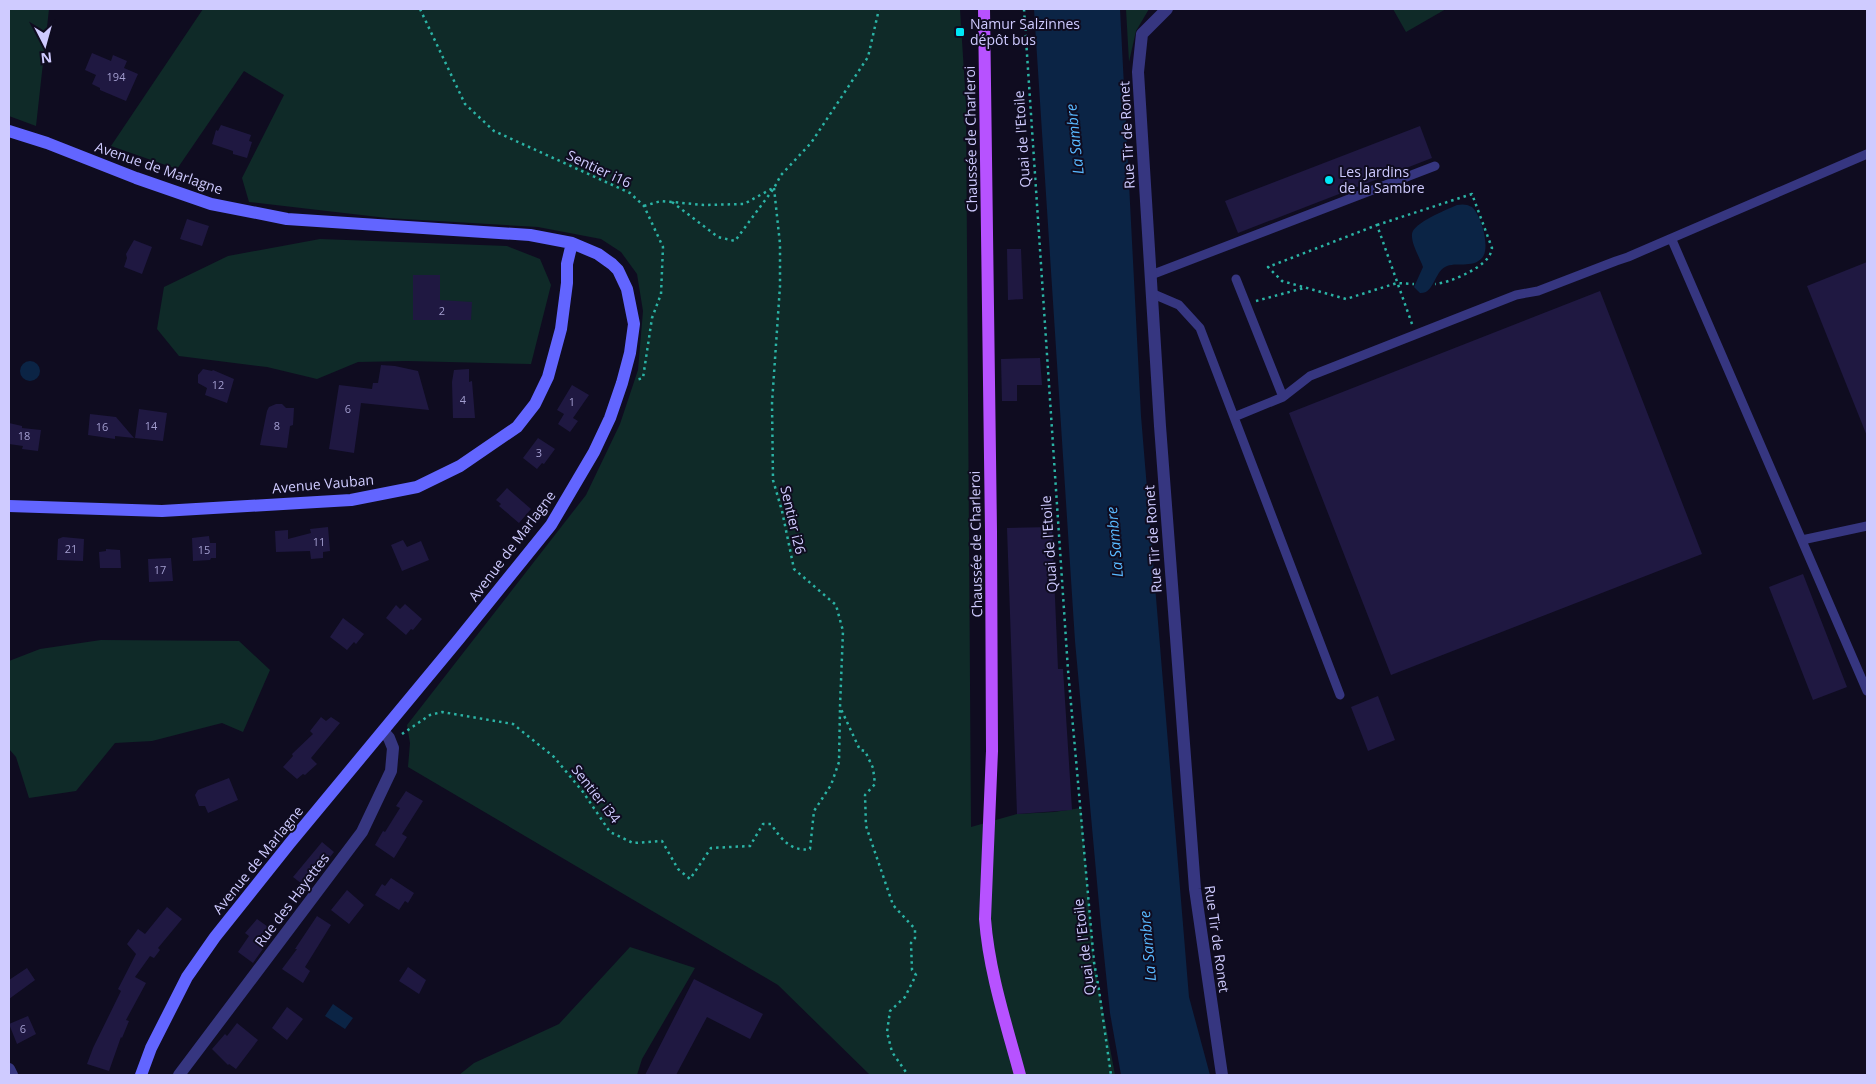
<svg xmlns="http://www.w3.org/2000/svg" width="1876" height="1084" font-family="'Open Sans',sans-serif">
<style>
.green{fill:#0f2a28}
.water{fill:#0b2445}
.building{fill:#1f1841}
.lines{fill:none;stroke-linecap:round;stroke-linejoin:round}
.path{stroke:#2bb3a5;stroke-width:2.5;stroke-dasharray:2.5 4;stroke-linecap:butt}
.lane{stroke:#363680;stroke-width:9}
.street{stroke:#363680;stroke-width:12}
.secondary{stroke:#6265ff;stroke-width:12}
.primary{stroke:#b752ff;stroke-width:12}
.poi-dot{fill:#00e7f6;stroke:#0f0c20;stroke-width:2}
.labels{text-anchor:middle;stroke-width:4;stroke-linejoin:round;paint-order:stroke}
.number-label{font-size:11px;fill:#a39ed0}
.poi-label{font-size:14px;fill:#cfcbff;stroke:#0f0c20;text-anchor:start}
.street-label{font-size:14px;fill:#cfcbff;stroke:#0f0c20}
.water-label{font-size:15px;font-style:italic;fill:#59b9ff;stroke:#0f0c20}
</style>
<rect width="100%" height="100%" fill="#0f0c20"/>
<path class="green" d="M10,9H49L36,126L9,116Z
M203,9H960L966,104L971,827L1017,814L1054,812L1081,808L1094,962L1115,1075H870L778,985L408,767L410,743L407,725L586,495L620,424L638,370L643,311L637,274L621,252L601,239L538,227L387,218L249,202L242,178L284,95L244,71L177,169L111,146Z
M1126,9H1149L1136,31L1129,62Z
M1393,9H1446L1406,32Z
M320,239L507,246L540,259L551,285L531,364L407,361L358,362L317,379L267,367L179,356L157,329L164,287L228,256Z
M101,640L239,641L270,670L243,732L222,723L152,741L115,743L76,791L29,798L16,757L9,749V661L40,649Z
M630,947L695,968L642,1059L637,1075H459L474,1063L559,1024Z"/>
<path class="water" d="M1034,9H1120L1141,416L1189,997L1210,1075H1121L1110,1013L1101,926L1075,641Z
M1457,205C1462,204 1467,204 1472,207C1481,215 1491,248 1482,258C1472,269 1456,261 1445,267C1434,273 1434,294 1420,293L1414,287L1423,267C1420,258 1411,244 1412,234C1413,223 1446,210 1457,205Z
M20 371a10 10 0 1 1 20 0a10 10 0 1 1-20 0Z
M333,1004L353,1018L345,1029L325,1016Z"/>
<path class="building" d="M92,53L111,61L113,55L127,61L124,68L138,74L126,101L100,90V88L92,84L96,75L85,70Z
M221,125L251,135L249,141L252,142L247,158L233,154V151L212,144L216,130L218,131Z
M1420,126L1432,158L1238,233L1225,201Z
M187,219L209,226L202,246L180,239Z
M134,240L152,247L142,274L124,267L127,258L126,254Z
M1007,249H1021L1023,299L1008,300Z
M1867,262V436L1807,286Z
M413,275H440V300L472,302L471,320H413Z
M1600,291L1702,554L1391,675L1289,413Z
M1040,358L1042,385H1017V401H1002L1001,359Z
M381,365L395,366L418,371L429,410L361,403L354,453L329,449L339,385L372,389L373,383H378Z
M203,369L212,371L213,370L234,379L227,403L205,395L207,388L198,383V375Z
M469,369V382L472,381L475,418H453L452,382L454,370Z
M572,385L589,395L573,418L578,421L570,432L558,424L564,414L557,410Z
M276,404H282L286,408H294L293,425L290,426L287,448L260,445L267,411L269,407Z
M139,409L167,413L163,441L135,438Z
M90,414L116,417L134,438L115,436V439L88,435Z
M9,423L22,426V428L41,430L38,451L22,449L23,446L9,444Z
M538,438L555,449L544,464L542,463L537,469L523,458Z
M507,488L531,509L519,523L499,506L501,504L496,500Z
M328,527L330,551L323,552V558L311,559L310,551L276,552L275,531L288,530V539L311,533L310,529Z
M1052,527L1058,669H1063L1072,810L1017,814L1007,528Z
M209,536L210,543H216V558H211L210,560L193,561L192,538Z
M63,537L84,539L83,561L57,560L58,539Z
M403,540L407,547L421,541L429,560L402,571L391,545Z
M106,549L120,550L121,568H100L99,552L106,551Z
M171,558L173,581L149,582L148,559Z
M1803,574L1847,687L1813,700L1769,587Z
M405,604L422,619L413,630L411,629L406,635L386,618L396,605L400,609Z
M343,618L364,634L356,644L354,642L347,650L330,637Z
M1378,696L1395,740L1368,751L1351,707Z
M321,717L326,721L331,717L340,723L311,758L317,764L305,775L303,774L297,779L283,767L293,756L292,754L313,734L310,731Z
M229,778L238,800L208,813L205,806H199L195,795L198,790Z
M406,791L423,801L402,834L407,837L394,858L375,845L383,831L385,832L400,808L396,806Z
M322,842L334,852L306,887L293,877Z
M391,878L414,893L408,903L405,901L399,910L375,895L382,884L385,886Z
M347,890L364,905L349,924L331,910Z
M167,907L182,919L158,948L160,950L154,958L150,956L135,977L146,983L126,1020L129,1021L122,1038L121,1037L109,1071L87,1064L93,1048L121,991L118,989L136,954L127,944L138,929L145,934Z
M317,916L331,925L305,967L310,971L303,983L282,969L297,949H295Z
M257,919L275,932L253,963L238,952L249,936L245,933Z
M408,967L426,980L419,994L399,981Z
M27,968L35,980L9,999V980Z
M694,979L763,1014L750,1039L707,1017L676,1075H645Z
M287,1007L303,1019L287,1040L272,1028Z
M28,1016L36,1034L17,1044L9,1024Z
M237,1023L258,1040L236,1069L229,1064L228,1065L212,1049L225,1034L227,1036Z"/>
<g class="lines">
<path class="path" d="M420,9L465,104L494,131L630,193L644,206L663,247L661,294L652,318L643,378L636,380
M1024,9L1068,670L1094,962L1099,990L1111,1075
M774,188L780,244V286L772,403L773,480L782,511L794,569L836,605L843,631L840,707L860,750L865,751L873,768L875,784L865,795L866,826L893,905L915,929V938L911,943L912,970L916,975L905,997L890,1011L887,1032L892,1052L908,1075
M672,202L718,237L735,241L774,188L781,175L811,143L868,57L879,9
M644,206L661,201L704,205L744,204L773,188
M1377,225L1472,194L1492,248C1491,252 1490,256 1487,259C1478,270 1449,283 1435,284
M1256,301L1304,288
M1412,324L1377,225L1268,267L1282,281L1346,299L1397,283L1414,284
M402,734L430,715L442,712L513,724L554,757L583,792L610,832L633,843L662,841L678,869L690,879L711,848L750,846L763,824H771C781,839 791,852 810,849L814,811L831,785L839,762L840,709"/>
<path class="lane" d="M1672,240L1867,691
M1151,275L1435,166
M1236,279L1283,397
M1151,293L1179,305L1200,328L1340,695
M1234,417L1283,397L1310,376L1516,295L1538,291L1616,261L1628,257L1867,154
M1802,540L1867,526"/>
<path class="street" d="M1167,9L1142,34L1138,72L1160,426L1195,889L1222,1075
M9,1069L12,1075
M179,1075L362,832L391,771L393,748L389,738L383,731"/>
<path class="secondary" d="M9,131L47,143L136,178L211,204L287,219L530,235L572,243L598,254L612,264L618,270L627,289L634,324L630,353L622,383L610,418L594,452L551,525L459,639L290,843L215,937L187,977L151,1048L141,1075
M9,506L162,511L351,500L417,487L460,466L517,427L535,404L548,377L561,329L567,283V264L572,243"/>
<path class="primary" d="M984,9L991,531L992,751L985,919C989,972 1006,1023 1020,1075"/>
</g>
<g class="poi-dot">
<rect x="955" y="27" width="10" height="10" rx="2.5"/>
<circle cx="1329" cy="180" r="5"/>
</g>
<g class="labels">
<g class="number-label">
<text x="116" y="81">194</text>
<text x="442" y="315">2</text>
<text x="218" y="389">12</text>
<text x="463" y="404">4</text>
<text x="572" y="406">1</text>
<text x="348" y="413">6</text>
<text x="151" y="430">14</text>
<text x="277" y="430">8</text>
<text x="102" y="431">16</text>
<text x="24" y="440">18</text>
<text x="539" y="457">3</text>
<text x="319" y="546">11</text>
<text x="71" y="553">21</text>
<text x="204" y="554">15</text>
<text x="160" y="574">17</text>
<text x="23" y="1033">6</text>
</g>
<g class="poi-label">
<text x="970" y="29">Namur Salzinnes<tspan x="970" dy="16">dépôt bus</tspan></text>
<text x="1339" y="177">Les Jardins<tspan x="1339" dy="16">de la Sambre</tspan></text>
</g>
<g class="street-label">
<text transform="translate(1127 135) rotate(-93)" y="5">Rue Tir de Ronet</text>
<text transform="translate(971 139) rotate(-91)" y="5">Chaussée de Charleroi</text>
<text transform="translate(1022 139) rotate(-94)" y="5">Quai de l'Etoile</text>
<text transform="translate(159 168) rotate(19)" y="5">Avenue de Marlagne</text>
<text transform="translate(599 169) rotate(25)" y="5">Sentier i16</text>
<text transform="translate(323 484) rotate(-5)" y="5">Avenue Vauban</text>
<text transform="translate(793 520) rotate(77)" y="5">Sentier i26</text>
<text transform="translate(1153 539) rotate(-94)" y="5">Rue Tir de Ronet</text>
<text transform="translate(976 544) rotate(-91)" y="5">Chaussée de Charleroi</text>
<text transform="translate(1049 544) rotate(-94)" y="5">Quai de l'Etoile</text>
<text transform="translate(512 546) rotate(-53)" y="5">Avenue de Marlagne</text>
<text transform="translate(596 794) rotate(52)" y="5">Sentier i34</text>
<text transform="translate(258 860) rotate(-51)" y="5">Avenue de Marlagne</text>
<text transform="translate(292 900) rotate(-53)" y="5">Rue des Hayettes</text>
<text transform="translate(1217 939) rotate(82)" y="5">Rue Tir de Ronet</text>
<text transform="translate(1084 947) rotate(-97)" y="5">Quai de l'Etoile</text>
</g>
<g class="water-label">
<text transform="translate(1075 139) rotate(-96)" y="5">La Sambre</text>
<text transform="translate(1115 542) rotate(-95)" y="5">La Sambre</text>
<text transform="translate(1148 946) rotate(-95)" y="5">La Sambre</text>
</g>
</g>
<rect width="1876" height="1084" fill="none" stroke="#cfcbff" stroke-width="20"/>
<g transform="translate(45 45) rotate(174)" stroke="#0f0c20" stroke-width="4" paint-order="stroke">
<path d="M0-4L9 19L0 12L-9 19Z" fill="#cfcbff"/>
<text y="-8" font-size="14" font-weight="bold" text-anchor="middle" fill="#cfcbff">N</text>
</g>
</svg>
